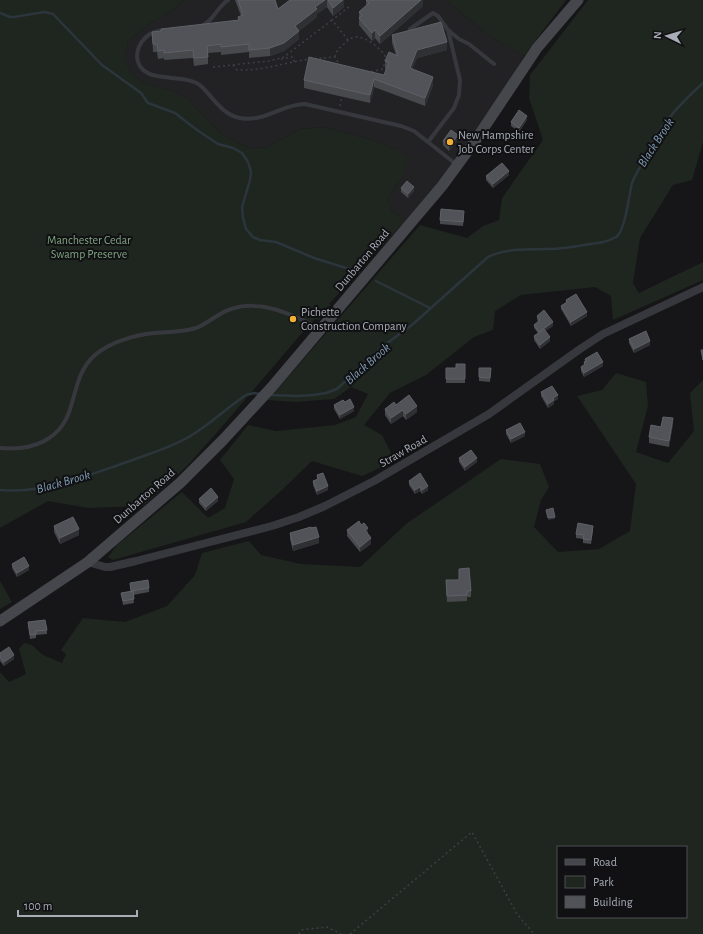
<svg xmlns="http://www.w3.org/2000/svg" width="703" height="934" font-family="'Alegreya Sans',sans-serif">
<style>
.built{fill:#222225}
.green{fill:#1e261f;fill-rule:evenodd}
.lines{fill:none;stroke-linecap:round;stroke-linejoin:round}
.stream{stroke:#2c353c;stroke-width:2.5}
.path{stroke:#3d3f44;stroke-width:1.5;stroke-dasharray:2 3;stroke-linecap:butt}
.lane{stroke:#37383d;stroke-width:4}
.street{stroke:#37383d;stroke-width:8}
.secondary{stroke:#45474d;stroke-width:11}
.wall{fill:#47494d}
.shaded-wall{fill:#2f3033}
.building{fill:#525359;stroke:#5f6168}
.poi-dot{fill:#f2b134;stroke:#111113;stroke-width:1.5}
.labels{text-anchor:middle;stroke-width:4;stroke-linejoin:round;paint-order:stroke}
.poi-label{font-size:12px;fill:#a8adb8;stroke:#111113;text-anchor:start}
.park-label{font-size:12px;fill:#7fa381;stroke:#111113}
.street-label{font-size:12px;fill:#a8adb8;stroke:#111113}
.water-label{font-size:13px;font-style:italic;fill:#7f9bb3;stroke:#111113}
</style>
<rect width="100%" height="100%" fill="#161618"/>
<path class="built" d="M183,0H446L487,34L524,56L503,91L463,148L436,185L405,221L392,211L388,198L403,176L398,150L365,138L324,127L300,129L267,147L250,149L220,133L187,98L173,91L141,82L129,70L125,57L128,41L148,25L175,9Z"/>
<path class="green" d="M0,0H183L175,9L148,25L128,41L125,57L129,70L141,82L173,91L187,98L220,133L250,149L267,147L300,129L324,127L365,138L398,150L407,159L403,176L388,198L392,211L405,221L329,304L331,305L319,320L315,319L302,333L220,429L187,466L143,506L88,508L48,501L0,528Z
M446,0H566L524,56L487,34Z
M588,0H703V142L692,180L673,185L640,238L633,283L639,293L703,262V280L613,320L611,296L595,287L521,295L495,311L493,330L474,337L426,375L390,393L364,425L382,435L395,461L362,476L312,461L282,490L246,522L113,560L108,557L117,545L182,492L208,518L225,508L234,479L220,460L248,425L276,431L335,425L356,417L368,394L351,387L334,399L295,402L268,400L420,225L467,238L483,226L499,220L502,198L543,140L529,98L530,75Z
M616,373L646,382L648,406L636,452L668,463L694,431L690,393L703,380V934H0V672L9,682L26,674L19,649L24,643L32,645L43,655L62,663L66,654L61,650L83,618L125,622L167,606L195,575L202,553L249,541L261,555L301,564L360,567L406,524L501,459L540,464L549,487L541,500L534,527L558,552L599,549L630,531L636,484L577,396L602,390ZM558,847H686V917H558Z
M0,581L12,602L0,609Z"/>
<g class="lines">
<path class="stream" d="M0,13L10,17H14L44,12L53,14L102,65L141,93L148,103L175,113L197,130L218,144L233,148L242,153L248,162L251,172L250,180L242,207L243,218L246,229L253,237L260,240L276,242L314,258L359,272
M376,281L430,308
M269,395L297,396L313,395L326,393L337,389L382,347L413,324L488,257C506,248 525,250 545,249C560,249 575,247 590,244C599,243 608,242 616,237C625,232 629,195 632,183C635,175 639,169 643,162C647,154 650,145 655,137C668,117 686,98 703,83
M0,490C45,494 88,475 130,461C151,453 173,447 192,435C211,423 228,407 246,395L254,393L260,394"/>
<path class="path" d="M348,40L332,20L349,7
M335,57C336,51 339,48 344,44C347,41 350,38 355,37C366,36 382,49 386,58L383,69L370,72
M281,59L293,57L294,62
M322,62L323,58L335,57L340,66
M233,65L237,70C267,71 294,59 323,58
M213,67L269,61L284,57L332,20
M340,106L342,97
M299,934L301,930L327,927L341,934
M350,934L472,832L517,914L534,934"/>
<path class="lane" d="M201,26C213,22 217,7 228,0
M410,29L433,13L438,16L448,30L460,80L459,95L454,108L428,142
M164,30C157,31 151,32 145,38C140,43 137,49 137,57C140,87 184,71 201,86C213,97 222,115 240,118C263,123 282,104 305,104L401,126L414,131L457,165
M448,30L459,39L469,44L494,64
M0,448C33,451 62,440 71,406C77,387 79,369 95,355C110,342 135,335 154,333C168,332 183,332 196,328C204,325 210,320 217,316C229,308 241,305 255,306C277,307 302,319 320,329"/>
<path class="street" d="M88,562L105,567H110L136,561L272,526L299,517L325,506L374,481L489,414L580,349L603,334L703,287"/>
<path class="secondary" d="M0,621L88,562L180,483L223,440L271,388L442,186L475,141L537,48L578,0"/>
</g>
<path class="wall" d="M235,0H275L278,9L290,0H344V7L333,16L327,7L317,14V17L299,31V39L284,51L270,56L249,58V52L221,55V52L208,53V64L194,66L193,58L164,60V58L158,59L157,52H153L152,32L238,21V17L241,16Z
M366,0H423V6L380,44L375,38L372,41L359,25V12L366,6Z
M392,35L447,50L417,58L412,69L433,85L425,106L374,87L370,103L304,88V80L384,75L386,69H385V61L396,55L392,43Z
M527,120L519,132L511,126V122Z
M458,139L449,151L443,145V141Z
M509,175L493,188L486,180V176Z
M401,188L414,191L408,198L401,192Z
M464,215L463,226L440,224V220Z
M566,300L587,316L571,326L561,309V306L566,303Z
M537,316L553,326L545,331L550,341L540,349L534,340V336L538,333L534,328V325L538,322L537,319Z
M629,339L650,345L634,353L629,343Z
M585,359L603,366L584,377L581,371V367L584,365V362L585,361Z
M465,364V383H446V368H456Z
M491,368L490,382L479,381V377Z
M541,392L558,399L554,401V404L548,408L541,396Z
M345,402L354,411L340,419L334,409V405Z
M396,405L417,412L406,420L403,416L391,424L385,415V409Z
M673,424L669,447L649,443V437L661,427Z
M506,430L525,436L511,443L506,434Z
M459,458L477,462L465,471L459,462Z
M317,475L328,490L317,495L313,485V481L317,480Z
M409,481L428,490L422,494L420,491L415,494L409,485Z
M199,499L218,501L206,511L199,503Z
M54,526L79,535L60,544L54,532Z
M347,530L368,534L371,544L360,552L347,536Z
M593,530L591,544L583,543V539L576,538V534Z
M290,533L319,543L293,551L290,539Z
M12,564L29,570L17,577L12,568Z
M459,569L471,591V597H467V601L447,602L446,580H459Z
M130,583L149,588V592L133,595L134,603L123,605L121,593L131,591Z
M28,622L47,630V634L36,635V638L30,639Z
M0,653L14,659L4,666L0,661Z"/>
<path class="shaded-wall" d="M325,0H327V7L317,14V17L295,34V26L315,7Z
M343,0H344V7L333,16V8Z
M421,0H423V6L380,44V36Z
M375,30V38L372,41V33Z
M299,31V39L284,51L270,56V48Z
M447,42V50L417,58L410,76V68L417,50Z
M433,77V85L425,106V98Z
M374,79V87L370,103V95Z
M527,116V120L519,132V128Z
M458,135V139L449,151V147Z
M509,171V175L493,188V184Z
M414,187V191L408,198V194Z
M587,312V316L571,326V322Z
M553,322V326L539,335V332Z
M550,337V341L540,349V345Z
M650,341V345L634,353V349Z
M603,362V366L584,377V373Z
M558,395V399L554,401V404L548,408V404L553,398Z
M417,406V412L406,420V414Z
M354,407V411L340,419V415Z
M403,410V416L391,424V418Z
M673,418V424L669,447V441Z
M525,432V436L511,443V439Z
M477,458V462L465,471V467Z
M328,486V490L317,495V491Z
M428,486V490L422,494V490Z
M420,487V491L415,494V490Z
M218,497V501L206,511V507Z
M555,517V519L548,520V518Z
M593,526V530L591,544V540Z
M368,528V534L365,536V530Z
M79,529V535L60,544V538Z
M319,537V543L293,551V545Z
M371,538V544L360,552V547Z
M29,566V570L17,577V573Z
M14,655V659L4,666V662Z"/>
<path class="building" d="M238,0H275L278,9L290,0H325L315,7L317,9L295,26L299,31L284,43L270,48L249,50V44L221,47V44L207,46L208,57L194,58L193,50L164,53V50L158,51L157,44H153L152,32L161,31V29L239,20L238,17L243,15Z
M328,0H343L333,8Z
M366,0H421L380,36L375,30L372,33L359,18L362,15L359,12L369,3Z
M441,22L447,42L417,50L410,68L433,77L425,98L374,79L370,95L304,80L309,57L384,75L389,62L385,61L389,52L398,56L392,35Z
M519,110L527,116L519,128L511,122Z
M451,130L458,135L449,147L443,141Z
M502,163L509,171L493,184L486,176Z
M407,181L414,187L408,194L401,188Z
M441,209L464,211L463,222L440,220Z
M576,294L587,312L571,322L561,306L567,302L566,300Z
M544,310L553,322L539,332L534,325L540,320L537,316Z
M544,329L550,337L540,345L534,336Z
M646,331L650,341L634,349L629,339Z
M701,350H703V360Z
M597,352L603,362L584,373L581,367L585,364L584,362L586,361L585,359Z
M456,364H465V379H446V368H456Z
M479,368H491L490,378L479,377Z
M552,386L558,395L553,398L554,400L548,404L541,392Z
M409,395L417,406L406,414L403,410L391,418L385,409L394,402L396,405Z
M350,399L354,407L340,415L334,405L343,400L345,402Z
M663,417L673,418L669,441L649,437L651,425L661,427Z
M520,423L525,432L511,439L506,430Z
M471,450L477,458L465,467L459,458Z
M323,473L328,486L317,491L313,481L318,479L317,475Z
M420,473L428,486L422,490L420,487L415,490L409,481Z
M211,488L218,497L206,507L199,499Z
M553,508L555,517L548,518L546,510Z
M73,517L79,529L60,538L54,526Z
M359,521L361,525L364,523L368,528L365,530L371,538L360,547L347,530Z
M578,523L593,526L591,540L583,539L584,535L576,534Z
M311,527V528L316,527L319,537L293,545L290,533Z
M24,557L29,566L17,573L12,564Z
M469,568L471,591H467V595L447,596L446,580H459V569Z
M148,580L149,588L131,591L130,583Z
M133,591L134,599L123,601L121,593Z
M45,620L47,630L36,631V634L30,635L28,622Z
M9,647L14,655L4,662L0,657V653Z"/>
<g class="poi-dot">
<circle cx="450" cy="142" r="4"/>
<circle cx="293" cy="319" r="4"/>
</g>
<g class="labels">
<g class="poi-label">
<text x="458" y="139">New Hampshire<tspan x="458" dy="14">Job Corps Center</tspan></text>
<text x="301" y="316">Pichette<tspan x="301" dy="14">Construction Company</tspan></text>
</g>
<g class="park-label">
<text x="89" y="244">Manchester Cedar<tspan x="89" dy="14">Swamp Preserve</tspan></text>
</g>
<g class="street-label">
<text transform="translate(362 260) rotate(-50)" y="4">Dunbarton Road</text>
<text transform="translate(403 451) rotate(-30)" y="4">Straw Road</text>
<text transform="translate(144 496) rotate(-41)" y="4">Dunbarton Road</text>
</g>
<g class="water-label">
<text transform="translate(655 142) rotate(-57)" y="5">Black Brook</text>
<text transform="translate(367 363) rotate(-41)" y="5">Black Brook</text>
<text transform="translate(63 481) rotate(-16)" y="5">Black Brook</text>
</g>
</g>
<rect x="557" y="846" width="130" height="72" fill="#111113" stroke="#4d4f55"/>
<rect x="565" y="859" width="20" height="6" fill="#45474d" stroke="#4d4f55"/>
<text x="593" y="866" font-size="12" fill="#a8adb8">Road</text>
<rect x="565" y="876" width="20" height="12" fill="#1e261f" stroke="#4d4f55"/>
<text x="593" y="886" font-size="12" fill="#a8adb8">Park</text>
<rect x="565" y="896" width="20" height="12" fill="#525359" stroke="#4d4f55"/>
<text x="593" y="906" font-size="12" fill="#a8adb8">Building</text>
<g transform="translate(667 36) rotate(275)" stroke="#111113" stroke-width="3" paint-order="stroke">
<path d="M0-3L7 15L0 10L-7 15Z" fill="#a8adb8"/>
<text y="-6" font-size="11" font-weight="bold" text-anchor="middle" fill="#a8adb8">N</text>
</g>
<path d="M18 910v6h119v-6" fill="none" stroke="#a8adb8" stroke-width="2"/>
<text x="24" y="910" font-size="12" fill="#a8adb8" stroke="#111113" stroke-width="3" paint-order="stroke">100 m</text>
</svg>
